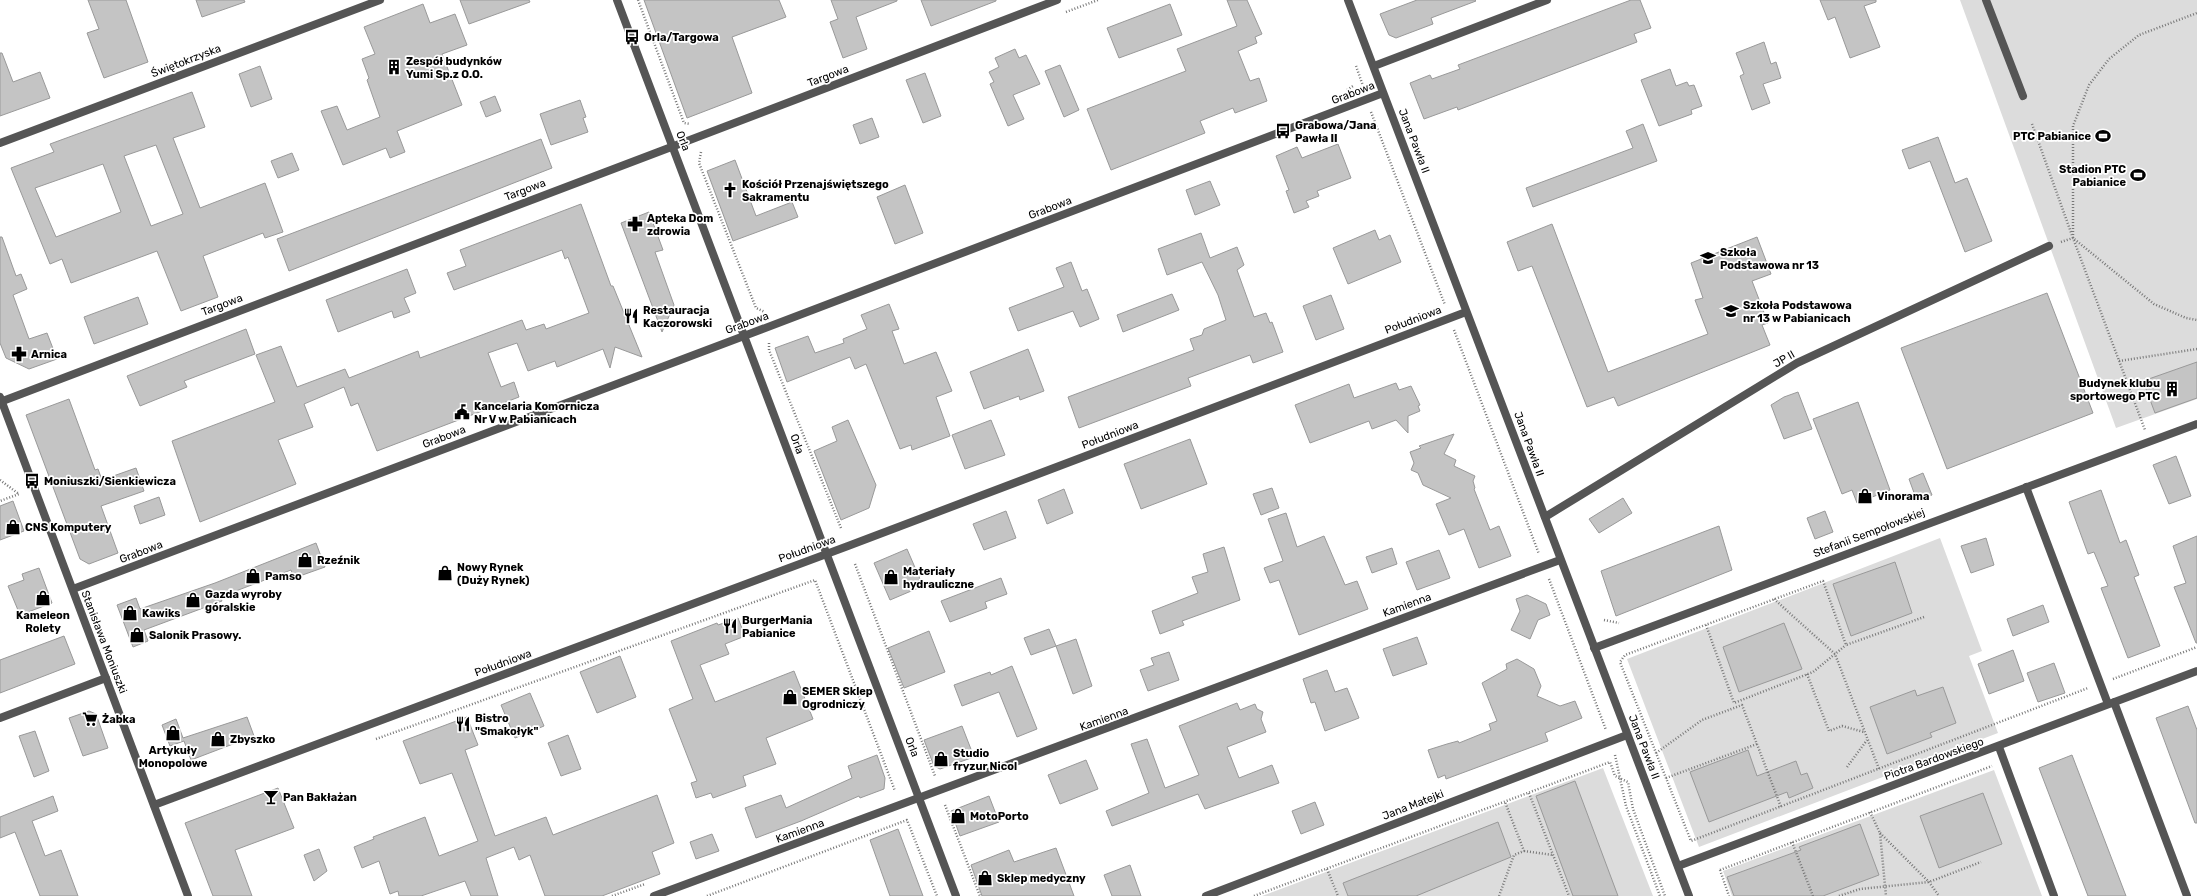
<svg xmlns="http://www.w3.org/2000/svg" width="2197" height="896" font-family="Rubik,sans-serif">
  <rect width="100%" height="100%" fill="#fff"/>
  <path fill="#dcdcdc" d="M1960,0h237v399l-81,29z
    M1940,538l42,113 -13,5 29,77 -299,114 -72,-188z
    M1603,768l50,128h-391z
    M1994,770l48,126h-310l-9,-25z"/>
  <path fill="#c4c4c4" stroke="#999" fill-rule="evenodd" d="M88,0h38l22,62 -44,16 -17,-45 12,-4z
    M196,0h48l1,2 -43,15z
    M460,0h69l1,2 -61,22z
    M644,0h135l7,17 -54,20 20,56 -65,25z
    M831,0h66v1l-41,16 11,32 -24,9 -13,-36 8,-3z
    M921,0h75v1l-65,25z
    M1227,0h20l15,34 -7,3 2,6 -19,8 12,30 9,-3 8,23 -32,12 -2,-5 -33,13 5,12 -94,37 -24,-61 99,-38 -9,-22 60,-23z
    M1417,0h58l1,1 -45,17 2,6 -37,14 -7,-3 -9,-21z
    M1631,0h9l11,28 -17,6 3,8 -179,68 -1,-3 -33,12 -14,-36 20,-8 2,4 28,-10 -2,-4z
    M1820,0h56v2l-12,4 16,41 -30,11 -15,-41 -7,3z
    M423,4l7,19 25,-9 12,31 -25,9 20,51 -65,26 8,21 -15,6 -4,-10 -43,17 -22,-54 16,-5 10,24 33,-13 -13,-37 2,-2 -7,-19 13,-5 -11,-27z
    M1170,4l12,31 -63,23 -12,-30z
    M1764,42l7,22 5,-2 5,16 -18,6 7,19 -18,7 -12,-34 4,-2 -8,-21z
    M1015,49l4,9 7,-3 14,29 -27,11 11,24 -16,7 -18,-42 4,-2 -5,-10 10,-5 -4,-9z
    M0,53h2l11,29 27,-10 10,26 -50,18z
    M1060,65l19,45 -15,7 -19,-46z
    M260,66l12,33 -21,8 -12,-33z
    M1670,69l6,17 11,-4 2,4 5,-1 8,21 -11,4 1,4 -33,12 -18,-46z
    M925,73l16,43 -18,7 -17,-43z
    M192,92l13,35 -32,11 27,70 65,-25 18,49 -18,6 -2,-5 -60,23 15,41 -37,14 -24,-60 -86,32 -9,-24 -12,5 -39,-96 43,-16 -4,-8zM156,145l27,69 -32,12 -27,-70zM103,164l18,48 -65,25 -21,-49z
    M495,96l6,15 -15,6 -6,-15z
    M580,100l6,17 -3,1 5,14 -37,13 -11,-31z
    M872,118l7,19 -19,7 -7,-19z
    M1643,124l14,37 -124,46 -7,-19 107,-40 -7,-17z
    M1938,137l17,46 12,-5 25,63 -27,11 -35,-91 -21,8 -7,-19z
    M541,139l11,29 -263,103 -12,-32z
    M1338,144l13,34 -34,13 2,5 -13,5 3,6 -15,6 -8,-22 3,-1 -13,-34 21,-9 5,11z
    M292,153l7,17 -21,8 -7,-17z
    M735,160l21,56 36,-14 6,15 -65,24 -26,-70z
    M1210,181l10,24 -25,10 -9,-25z
    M905,185l18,48 -28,11 -18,-47z
    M581,204l30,82h2l29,71 -27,-10 -5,21 -7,-19 -46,18 -2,-6 -27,10 -11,-28 -29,10 13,34 13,-5 5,15 -142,54 -19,-48 -7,3 -7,-19 -40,17 9,23 -35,13 18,44 -96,38 -28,-81 103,-39 -19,-47 25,-9 16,41 48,-18 4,9 69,-27 2,7 102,-38 4,10 18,-6 2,5 43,-16 -21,-56 -3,2 -3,-9 -108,40 -7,-17 19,-7 -6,-16z
    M649,212l14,38 -8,2 19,53 -12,27 -41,-109z
    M1552,224l56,148 100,-38 -13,-34 8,-2 -12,-35 66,-26 14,37 -19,7 16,42 -6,2 8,20 -152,61 -4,-9 -27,10 -55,-141 -14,5 -11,-29z
    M1375,230l4,10 11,-5 11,27 -53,22 -15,-36z
    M1201,233l9,25 27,-11 7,18 -7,5 17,47 12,-4 4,10 2,-1 11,30 -30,11 -3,-8 -62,23 3,8 -112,42 -11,-31 126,-47 -4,-11 12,-4 2,-6 22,-9 -8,-25 -16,-33 -35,13 -9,-26z
    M0,237h2l14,39 5,-2 6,15 -14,6 16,44 18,-6 10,26 -28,10 -23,-11 -6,-15z
    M1071,262l11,29 5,-2 12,30 -19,8 -7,-16 -55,20 -9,-23 55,-21 -8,-19z
    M407,269l9,24 -12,5 6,14 -16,6 -2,-7 -54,21 -12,-32z
    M2047,293l46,120 -146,56 -46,-121z
    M1172,294l7,16 -56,22 -6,-17z
    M1331,295l13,34 -28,11 -13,-34z
    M138,297l10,27 -54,20 -10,-27z
    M889,304l10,25 -7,2 12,33 32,-12 16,39 -16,6 14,39 -38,14 -1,-5 -11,4 -34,-85 -11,5 -5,-12 -63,25 -12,-34 33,-12 7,17 29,-10 -1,-4 24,-10 -6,-14z
    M246,329l9,25 -71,27 3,6 -47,19 -13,-30z
    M1028,349l16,42 -24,9 -1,-4 -35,13 -14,-37z
    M2197,362v36l-42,15 -12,-32z
    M1396,383l3,7 12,-4 9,19 -2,1 2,5 -12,5v17l-12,-13 -24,9 -3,-8 -59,22 -15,-38 54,-21 5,14z
    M1798,392l14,37 -28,10 -13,-34 13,-8z
    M69,399l26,71 3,-1 4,11 34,-12 8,23 -43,15 17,47 -29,11 -9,-5 -54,-144z
    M1858,402l32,88 -33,13 -5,-13 -10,4 -29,-75z
    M848,420l28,65 -7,23 -28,12 -27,-69 23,-10 -5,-14z
    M991,420l14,35 -40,14 -13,-34z
    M1454,434l-10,20 12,6 -2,6 21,10 -2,5 2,7 -1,1 16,41 9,-4 12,30 -32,12 -15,-39 -15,6 -13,-31 15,-6 -28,-13 -5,-12 -7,-3 3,-7 -4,-11 11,-4 -2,-2z
    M1190,439l17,45 -66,25 -17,-45z
    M2176,456l15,40 -22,8 -16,-39z
    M1923,473l9,22 -15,6 -8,-22z
    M1272,488l7,20 -18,7 -8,-21z
    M1064,489l9,24 -26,11 -9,-24z
    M2101,490l19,53 6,-3 13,35 -5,2 26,69 -32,12 -27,-70 7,-2 -14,-34 -6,2 -19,-52z
    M159,497l6,18 -25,9 -6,-18z
    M1623,498l9,15 -33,20 -10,-14z
    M13,501l11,30 -24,9v-34z
    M1006,511l10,27 -32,12 -11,-26z
    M1825,511l8,21 -18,7 -8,-21z
    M1286,513l11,34 27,-11 21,49 12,-4 11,28 -69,26 -20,-55 -9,3 -6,-15 19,-7 -15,-42z
    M1719,526l13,44 -116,46 -15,-45z
    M2197,536v107h-1l-22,-56 12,-4 -13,-37z
    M1986,538l8,27 -23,8 -10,-27z
    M316,543l9,24 -31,11 -3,-8 -71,27 2,4 -78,29 4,11 -15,6 -16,-42 19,-7 4,11 75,-26z
    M1224,547l16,53 -58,21 2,4 -24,9 -8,-23 46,-18 -6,-16 16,-5 -5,-18z
    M1392,548l5,16 -25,9 -6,-16z
    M907,549l16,37 -33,14 -16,-37z
    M1439,550l11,28 -33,12 -11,-28z
    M1895,562l17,51 -61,23 -18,-52z
    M39,568l13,35 -32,12 -12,-29 16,-6 -2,-6z
    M1001,578l6,16 -22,8 2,6 -37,14 -9,-21z
    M1527,595l19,9 4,11 -12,5 -8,19 -19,-9 9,-19 -4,-12z
    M2043,605l6,17 -36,14 -6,-17z
    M738,618l7,18 -20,8 4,10 -29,11 15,37 79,-31 19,48 -47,19 10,26 -33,12 3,10 -33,12 -2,-5 -15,5 -5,-15 6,-2 -28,-72 24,-10 -22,-58 46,-18 1,2z
    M1784,623l18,46 -63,23 -16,-45z
    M1049,629l7,17 -25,9 -7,-17z
    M929,631l16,41 -41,16 -16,-40z
    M64,636l11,28 -75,29v-33z
    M1417,637l10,27 -34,12 -10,-27z
    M1076,639l16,47 -19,8 -17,-48z
    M2013,650l11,31 -35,13 -11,-30z
    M1169,652l10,28 -31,11 -8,-21 14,-5 -3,-7z
    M620,656l16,41 -39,16 -17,-41z
    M1517,659l17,10 7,17 -4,10 23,10 15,-5 7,17 -37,15 3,8 -102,38 -1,-4 -7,3 -10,-28 19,-6 11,-3 1,2 32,-13 -2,-6 8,-3 -15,-38 25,-14 -1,-5z
    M2054,663l11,30 -27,9 -11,-29z
    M1012,666l25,63 -20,8 -18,-45 -37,14 -8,-21 36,-13 1,3z
    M1327,670l8,22 12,-4 12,30 -34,13 -10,-29 -4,1 -8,-24z
    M1943,687l13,36 -26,10 2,4 -45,17 -17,-47 45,-17 2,6z
    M530,693l14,33 -29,12 -14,-33z
    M1237,703l3,7 15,-6 2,5 6,3 -2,7 5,13 -39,15 12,31 33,-13 7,18 -74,26 -7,-15 -86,32 -6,-15 43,-18 -18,-49 16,-5 18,49 34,-13 -20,-49z
    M2188,706l9,24v93h-2l-39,-105z
    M89,711l7,3 12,34 -25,8 -14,-38z
    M247,717l7,19 -63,24 -7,-19 -14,5 -8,-21 14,-6 7,19z
    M467,717l11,28 -13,5 30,86 51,-19 7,18 104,-40 17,48 -22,9 8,22 -58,22h-57l-15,-41 -11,5 -5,-13 -28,11 12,38h-27l-6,-15 -44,15h-22l-1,-5 -8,3 -11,-33 -17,7 -8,-21 20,-8 -1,-2 52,-20 14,39 39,-15 -26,-68 -32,11 -17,-43z
    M962,726l12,31 -34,12 -6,-3 -10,-26z
    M35,731l14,40 -15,6 -15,-41z
    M568,735l13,34 -20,7 -13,-33z
    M1748,750l9,26 39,-15 5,14 6,-2 6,15 -24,10 -2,-6 -78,30 -19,-50z
    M877,755l8,23 -1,11 -24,9 -1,-2 -58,25 -45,17 -11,-30 36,-13 5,13 66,-30 -4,-12z
    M2072,755l54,141h-38l-49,-128z
    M1086,760l12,29 -38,15 -12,-29z
    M1575,781l43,115h-45l-37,-100z
    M278,788l16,40 -59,22 17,46h-39l-28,-73z
    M1983,793l19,51 -63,24 -19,-52z
    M53,796l5,15 -26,10 13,35 16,-6 17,46h-38l-25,-64 -15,6v-21z
    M989,796l10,26 -39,14 -9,-25z
    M1315,802l9,23 -23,9 -9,-23z
    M1498,822l13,35 -95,39h-68l-5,-13z
    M1860,824l19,51 -56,21h-89l-7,-19 74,-27 -2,-3z
    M898,829l25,67h-33l-20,-56z
    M712,834l7,17 -23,8 -6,-17z
    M1056,848l18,48h-92l-11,-31 38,-15 5,12z
    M319,849l8,22 -13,10 -10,-26z
    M1130,865l11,31h-29l-8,-21z"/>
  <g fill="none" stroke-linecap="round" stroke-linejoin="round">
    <path stroke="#777" stroke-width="2.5" stroke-dasharray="1 2" stroke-linecap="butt" d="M638,0l46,123 6,1
      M1066,12l32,-12
      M1356,66l7,20
      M1347,90l6,-4
      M1371,112l74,193
      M2032,124l41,114 81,66 32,14 11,2
      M701,152l-2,11 57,145 9,4
      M2073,238v-112l16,-41 20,-26 30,-24 58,-22
      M2061,242l12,-4 72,192
      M1454,330l85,224
      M769,343v7l72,178
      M2119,361l78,-12
      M0,480l19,14 -19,7
      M855,564l80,212
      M1549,579l57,151
      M1774,599l61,55 11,-9
      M1924,617l-78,28 -23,-64 -198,74 -5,7 71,179 397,-153
      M1604,620l15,3
      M1706,625l28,78 79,-31 22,-18 44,115
      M1807,674l22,57 13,-5 22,6
      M2113,679l84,-32
      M376,739l439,-159 80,211
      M1656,753l46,-33 40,-15 39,102
      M1615,755l11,51 34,90
      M1847,767l20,-27
      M1666,778l91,-34
      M1529,793l40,103
      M945,805l35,91
      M1870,812l10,21 6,63
      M1880,833l49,49 10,14
      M1792,842l21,54
      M1524,851l29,4
      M1327,869l11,27
      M1720,870l272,-104
      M1720,870l9,26
      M612,896l33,-12
      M707,896l200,-76 30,76
      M1254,896l356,-134 5,14 13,6 5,27 32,87
      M1499,896l15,-41 10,-4 -19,-49
      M1839,896l21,-7 69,-7 52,-20"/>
    <path stroke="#555" stroke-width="8" d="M1986,0l37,96"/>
    <path stroke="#555" stroke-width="8" d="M1374,66l173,-66
      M0,143l380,-143
      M0,402l674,-256
      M2026,487l82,217
      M1545,517l252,-154 252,-117
      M73,589l671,-253
      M1594,648l603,-224
      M2114,702l73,194
      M0,718l106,-40
      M1999,747l55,149
      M154,805l694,-259 618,-234
      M1678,866l519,-195
      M654,896l906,-336
      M1206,896l421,-161"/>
    <path stroke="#555" stroke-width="8" d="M617,0l339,896
      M1348,0l341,896
      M674,146l383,-146
      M744,336l639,-243
      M0,397l188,499"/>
  </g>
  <defs>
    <g id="bus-bare" transform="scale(1.2)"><path d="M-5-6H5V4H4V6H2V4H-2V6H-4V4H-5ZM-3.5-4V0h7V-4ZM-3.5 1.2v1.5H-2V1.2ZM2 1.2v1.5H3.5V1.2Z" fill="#000" stroke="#fff" stroke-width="2.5" paint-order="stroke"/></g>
    <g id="building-bare" transform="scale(1.2)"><path d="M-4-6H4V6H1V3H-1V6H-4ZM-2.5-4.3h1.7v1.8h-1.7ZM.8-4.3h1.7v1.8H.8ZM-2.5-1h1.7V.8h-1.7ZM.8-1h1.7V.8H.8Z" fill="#000" stroke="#fff" stroke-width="2.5" paint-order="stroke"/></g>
    <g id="stadium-bare" transform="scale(1.2)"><path d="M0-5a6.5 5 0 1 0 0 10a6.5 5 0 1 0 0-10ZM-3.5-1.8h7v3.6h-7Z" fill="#000" stroke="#fff" stroke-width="2.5" paint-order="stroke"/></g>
    <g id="church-bare" transform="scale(1.2)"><path d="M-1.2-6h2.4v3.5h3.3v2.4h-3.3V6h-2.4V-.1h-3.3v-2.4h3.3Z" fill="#000" stroke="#fff" stroke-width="2.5" paint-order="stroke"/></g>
    <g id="pharmacy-bare" transform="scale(1.2)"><path d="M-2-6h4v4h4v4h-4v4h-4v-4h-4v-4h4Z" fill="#000" stroke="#fff" stroke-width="2.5" paint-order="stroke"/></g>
    <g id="school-bare" transform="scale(1.2)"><path d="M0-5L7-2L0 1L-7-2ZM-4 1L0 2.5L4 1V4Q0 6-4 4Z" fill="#000" stroke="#fff" stroke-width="2.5" paint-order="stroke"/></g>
    <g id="restaurant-bare" transform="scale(1.2)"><path d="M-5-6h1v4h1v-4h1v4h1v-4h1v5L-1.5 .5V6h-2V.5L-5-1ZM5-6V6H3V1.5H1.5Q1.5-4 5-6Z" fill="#000" stroke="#fff" stroke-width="2.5" paint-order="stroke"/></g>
    <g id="civic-bare" transform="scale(1.2)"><path d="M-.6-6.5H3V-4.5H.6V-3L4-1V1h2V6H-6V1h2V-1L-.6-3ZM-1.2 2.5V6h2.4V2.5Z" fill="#000" stroke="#fff" stroke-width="2.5" paint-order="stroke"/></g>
    <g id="shop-bare" transform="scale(1.2)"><path d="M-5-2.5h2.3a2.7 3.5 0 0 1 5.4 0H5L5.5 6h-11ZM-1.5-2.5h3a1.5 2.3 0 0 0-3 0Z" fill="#000" stroke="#fff" stroke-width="2.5" paint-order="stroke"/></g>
    <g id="supermarket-bare" transform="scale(1.2)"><path d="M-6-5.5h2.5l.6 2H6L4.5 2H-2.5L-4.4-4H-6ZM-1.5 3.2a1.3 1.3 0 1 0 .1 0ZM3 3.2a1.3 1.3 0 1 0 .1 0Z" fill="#000" stroke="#fff" stroke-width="2.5" paint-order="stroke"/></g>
    <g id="bar-bare" transform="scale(1.2)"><path d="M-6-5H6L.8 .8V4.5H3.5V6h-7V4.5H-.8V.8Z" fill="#000" stroke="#fff" stroke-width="2.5" paint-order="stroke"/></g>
  </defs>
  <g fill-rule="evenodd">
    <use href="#bus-bare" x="632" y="37"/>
    <use href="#building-bare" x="394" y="67"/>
    <use href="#bus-bare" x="1283" y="131"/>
    <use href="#stadium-bare" x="2103" y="136"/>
    <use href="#stadium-bare" x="2138" y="175"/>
    <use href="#church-bare" x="730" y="190"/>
    <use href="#pharmacy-bare" x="635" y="224"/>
    <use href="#school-bare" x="1708" y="258"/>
    <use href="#school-bare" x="1731" y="311"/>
    <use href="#restaurant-bare" x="631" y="316"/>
    <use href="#pharmacy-bare" x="19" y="354"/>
    <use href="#building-bare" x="2172" y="389"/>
    <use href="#civic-bare" x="462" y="412"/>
    <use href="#bus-bare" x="32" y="481"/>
    <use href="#shop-bare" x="1865" y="496"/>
    <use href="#shop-bare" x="13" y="527"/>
    <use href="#shop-bare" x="305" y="560"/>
    <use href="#shop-bare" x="445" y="573"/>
    <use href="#shop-bare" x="253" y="576"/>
    <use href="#shop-bare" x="891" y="577"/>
    <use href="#shop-bare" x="43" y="598"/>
    <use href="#shop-bare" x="193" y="600"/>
    <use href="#shop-bare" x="130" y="613"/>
    <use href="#restaurant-bare" x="730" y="626"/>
    <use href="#shop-bare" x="137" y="635"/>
    <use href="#shop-bare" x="790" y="697"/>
    <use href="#supermarket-bare" x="90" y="719"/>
    <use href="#restaurant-bare" x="463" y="724"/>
    <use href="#shop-bare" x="173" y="733"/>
    <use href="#shop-bare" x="218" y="739"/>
    <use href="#shop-bare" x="941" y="759"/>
    <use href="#bar-bare" x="271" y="797"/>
    <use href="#shop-bare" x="958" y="816"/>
    <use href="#shop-bare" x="985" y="878"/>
  </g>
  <g text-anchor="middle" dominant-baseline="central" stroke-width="3.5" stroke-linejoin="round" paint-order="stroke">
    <g font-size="11" font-weight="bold" fill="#000" stroke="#fff" text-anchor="start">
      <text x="644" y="37">Orla/Targowa</text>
      <text x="406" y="61">Zespół budynków<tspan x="406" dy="13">Yumi Sp.z O.O.</tspan></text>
      <text x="1295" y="125">Grabowa/Jana<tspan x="1295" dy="13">Pawła II</tspan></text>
      <text x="2091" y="136" text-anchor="end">PTC Pabianice</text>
      <text x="2126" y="169" text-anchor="end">Stadion PTC<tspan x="2126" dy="13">Pabianice</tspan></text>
      <text x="742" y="184">Kościół Przenajświętszego<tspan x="742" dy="13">Sakramentu</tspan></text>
      <text x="647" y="218">Apteka Dom<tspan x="647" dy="13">zdrowia</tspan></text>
      <text x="1720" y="252">Szkoła<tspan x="1720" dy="13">Podstawowa nr 13</tspan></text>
      <text x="1743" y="305">Szkoła Podstawowa<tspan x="1743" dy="13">nr 13 w Pabianicach</tspan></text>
      <text x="643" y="310">Restauracja<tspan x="643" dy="13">Kaczorowski</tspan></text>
      <text x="31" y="354">Arnica</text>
      <text x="2160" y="383" text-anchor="end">Budynek klubu<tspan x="2160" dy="13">sportowego PTC</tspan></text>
      <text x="474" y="406">Kancelaria Komornicza<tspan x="474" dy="13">Nr V w Pabianicach</tspan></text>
      <text x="44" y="481">Moniuszki/Sienkiewicza</text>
      <text x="1877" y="496">Vinorama</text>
      <text x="25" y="527">CNS Komputery</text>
      <text x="317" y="560">Rzeźnik</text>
      <text x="457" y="567">Nowy Rynek<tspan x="457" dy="13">(Duży Rynek)</tspan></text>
      <text x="903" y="571">Materiały<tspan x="903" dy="13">hydrauliczne</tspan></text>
      <text x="265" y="576">Pamso</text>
      <text x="205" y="594">Gazda wyroby<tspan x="205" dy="13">góralskie</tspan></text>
      <text x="142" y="613">Kawiks</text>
      <text x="43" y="615" text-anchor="middle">Kameleon<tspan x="43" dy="13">Rolety</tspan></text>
      <text x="742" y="620">BurgerMania<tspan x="742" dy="13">Pabianice</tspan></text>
      <text x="149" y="635">Salonik Prasowy.</text>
      <text x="802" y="691">SEMER Sklep<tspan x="802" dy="13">Ogrodniczy</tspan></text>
      <text x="475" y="718">Bistro<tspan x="475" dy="13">"Smakołyk"</tspan></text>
      <text x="102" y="719">Żabka</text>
      <text x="230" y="739">Zbyszko</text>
      <text x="173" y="750" text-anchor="middle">Artykuły<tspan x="173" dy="13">Monopolowe</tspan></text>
      <text x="953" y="753">Studio<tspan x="953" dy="13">fryzur Nicol</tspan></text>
      <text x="283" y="797">Pan Bakłażan</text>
      <text x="970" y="816">MotoPorto</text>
      <text x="997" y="878">Sklep medyczny</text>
    </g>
    <g font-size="11" fill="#000" stroke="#fff">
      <text transform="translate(186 61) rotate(-21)">Świętokrzyska</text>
      <text transform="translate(828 76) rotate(-21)">Targowa</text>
      <text transform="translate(1353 93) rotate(-21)">Grabowa</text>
      <text transform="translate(683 141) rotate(69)">Orla</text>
      <text transform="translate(1414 141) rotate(69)">Jana Pawła II</text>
      <text transform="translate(525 190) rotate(-21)">Targowa</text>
      <text transform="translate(1050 208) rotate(-21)">Grabowa</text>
      <text transform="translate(222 305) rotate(-21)">Targowa</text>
      <text transform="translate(1413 320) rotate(-21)">Południowa</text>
      <text transform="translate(747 323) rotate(-20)">Grabowa</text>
      <text transform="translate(1784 359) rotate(-30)">JP II</text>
      <text transform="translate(1110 435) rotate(-21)">Południowa</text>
      <text transform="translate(444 437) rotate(-21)">Grabowa</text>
      <text transform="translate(797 444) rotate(70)">Orla</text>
      <text transform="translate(1529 444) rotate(70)">Jana Pawła II</text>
      <text transform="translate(1869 533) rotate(-21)">Stefanii Sempołowskiej</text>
      <text transform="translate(807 549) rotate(-20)">Południowa</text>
      <text transform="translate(141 552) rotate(-21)">Grabowa</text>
      <text transform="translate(1407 605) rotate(-20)">Kamienna</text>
      <text transform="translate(104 642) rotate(69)">Stanisława Moniuszki</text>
      <text transform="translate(503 663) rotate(-20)">Południowa</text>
      <text transform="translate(1104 719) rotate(-20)">Kamienna</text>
      <text transform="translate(912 747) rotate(69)">Orla</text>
      <text transform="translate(1644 747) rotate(69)">Jana Pawła II</text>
      <text transform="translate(1934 759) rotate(-20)">Piotra Bardowskiego</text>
      <text transform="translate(1413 805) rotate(-21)">Jana Matejki</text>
      <text transform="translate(800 831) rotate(-20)">Kamienna</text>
    </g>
  </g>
</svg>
